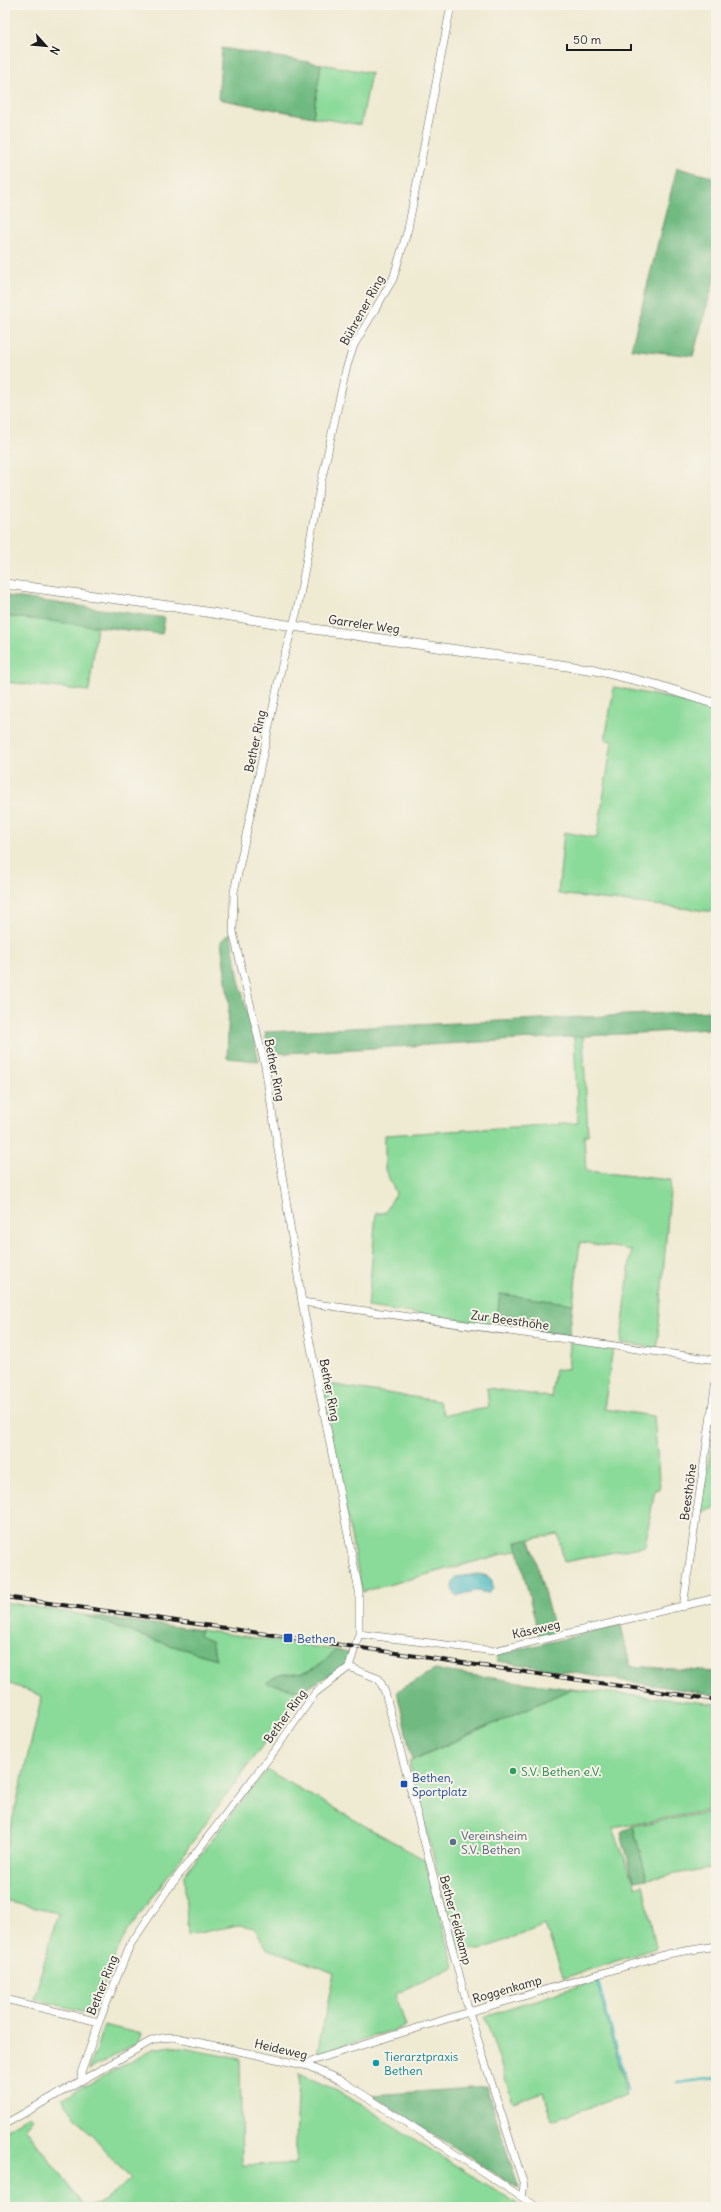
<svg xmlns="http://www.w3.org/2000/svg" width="721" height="2212" font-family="Delius,sans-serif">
  <rect width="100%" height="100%" fill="#f7f3e8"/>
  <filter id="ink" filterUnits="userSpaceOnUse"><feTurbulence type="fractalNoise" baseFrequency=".025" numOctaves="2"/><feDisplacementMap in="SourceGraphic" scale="8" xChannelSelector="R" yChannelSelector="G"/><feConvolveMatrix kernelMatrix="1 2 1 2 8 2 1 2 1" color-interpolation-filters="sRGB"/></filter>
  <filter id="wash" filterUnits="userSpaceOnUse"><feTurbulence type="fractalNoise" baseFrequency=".012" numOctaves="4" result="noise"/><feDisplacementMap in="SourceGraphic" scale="16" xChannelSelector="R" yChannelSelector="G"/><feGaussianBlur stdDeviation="0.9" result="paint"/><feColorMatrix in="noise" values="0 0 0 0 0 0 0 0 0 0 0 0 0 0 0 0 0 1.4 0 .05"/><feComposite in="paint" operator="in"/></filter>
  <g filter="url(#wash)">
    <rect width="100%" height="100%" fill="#efead2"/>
    <path fill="#8ada99" stroke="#537b5a" d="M321,64l50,9 -10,52 -48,-8z
      M5,616l92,10 -8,65 -84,-9z
      M614,687l65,13 37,12v200l-158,-18 6,-62 33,6 15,-97 -7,-1z
      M574,1036h9l5,99h-4l2,36 85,9 -14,168 -36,-5 10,-93 -51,-8 -7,62 -73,-10 -4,31 -128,-18 8,-94h9l11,-20 -11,-23v-35l193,-12z
      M570,1342l43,6 -9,61 50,7 6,74 -5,-1 -10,57 -81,16 -6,-28 -42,8 2,8 -156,42 -41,-209 118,18 5,14 45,-7 -2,-20 64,9 4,-28 13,1z
      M715,1419l1,89 -15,4z
      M5,1602l79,13 66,24 66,20 -17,-23 2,-6 135,20c-8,8 -22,21 -34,23 -19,4 -16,-4 -35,9l35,9 -176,242 -18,39 -14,42 -60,-15 24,-86 -53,-12v-50l37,-155 -37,-14z
      M571,1689l145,15v105l-103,19 23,59 7,-3 13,64 -92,30 -19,-53 -65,25 -16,-1 -6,2 -49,-189z
      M267,1770l158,90 29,107 -59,27 11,32 -89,28 17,-81 -68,-25 -11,-20 -16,-3 -51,10 -4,-60z
      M716,1811v56l-69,12 -14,-53z
      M597,1980l30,115 -75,25 -8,-28 -31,10 -28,-85z
      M104,2025l37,9 -3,8 -49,28z
      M172,2046l68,13 2,106 53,-1 4,-90 38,16 184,117h-516v-77l25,-15 3,4 -8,9 57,76c23,3 32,-11 48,-25l-65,-74 -2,-7 90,-49z"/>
    <path fill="#6fba81" stroke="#466b4e" d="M222,48l99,16 -8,53 -95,-18z
      M677,168l39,10v95l-23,83 -62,-7z
      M7,596l158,22 -3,16 -157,-18v-16z
      M230,932l9,48 20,81 -32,-3 2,-55 -8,-62z
      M712,1011l-2,18 -441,25 -4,-22z
      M500,1294l73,10 -4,32 -73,-11z
      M530,1539l25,94 -16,4 -23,-95z
      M84,1615l117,15 -2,6 12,5 5,18 -66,-20z
      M621,1625l9,41 86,6v23l-219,-34 -1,-6z
      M336,1650l15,2 -6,14 -43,25 -36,-8c19,-14 16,-6 36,-10 12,-2 26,-15 34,-23z
      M435,1670l136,19 -159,71 -15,-69z
      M633,1826l14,53 -13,2 -13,-48z
      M486,2087l33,102 -147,-94z"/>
    <path fill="#49b8bf" stroke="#326a6e" d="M478,1574l10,2 4,4 1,9 -4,4 -14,-2 -19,5c-5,-7 -5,-12 0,-19z"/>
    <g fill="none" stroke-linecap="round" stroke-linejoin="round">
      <path stroke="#49b8bf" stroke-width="2.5" d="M598,1982l30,107
        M677,2083l39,-5"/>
    </g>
  </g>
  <g filter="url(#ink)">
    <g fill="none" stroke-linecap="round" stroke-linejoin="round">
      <g stroke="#66645c" stroke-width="8">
        <path id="minor" d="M302,1302l414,58
          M683,1607l33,-226
          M359,1634l135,17 222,-53
          M349,1667l30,12 6,13 84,320 55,173 -2,12
          M5,1999l94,23
          M308,2066l3,-5 158,-49 198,-58 49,-8
          M82,2080l-1,-7 18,-51 31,-77 38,-56 110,-143 37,-53 34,-26 10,-33v-43l-57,-289 -37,-236 -32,-134 1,-40 49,-232 14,-49 21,-114 28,-128 8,-24 39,-66 15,-50 43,-224
          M5,2124l146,-83 10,-3 13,-1 134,29 34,15 195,126"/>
      </g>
      <g stroke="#66645c" stroke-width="10">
        <path id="tertiary" d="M5,584l164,22 124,20 302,44 61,15 60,19"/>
      </g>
      <use href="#minor" stroke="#fff" stroke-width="7"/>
      <use href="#tertiary" stroke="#fff" stroke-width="9"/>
      <g stroke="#1c1c1c" stroke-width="4">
        <path id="rail" d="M5,1597c237,32 474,69 711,103"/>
      </g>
      <use href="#rail" stroke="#f7f3e8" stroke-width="2.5" stroke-dasharray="8" stroke-linecap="butt"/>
    </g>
  </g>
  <g fill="#1a4fb4" stroke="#f7f3e8" stroke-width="1.5">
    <rect x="283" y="1633" width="10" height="10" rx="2"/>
    <rect x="400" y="1780" width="8" height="8" rx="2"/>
  </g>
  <circle fill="#2e9e5b" stroke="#f7f3e8" stroke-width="1.5" cx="513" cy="1771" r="4"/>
  <circle fill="#5c6f8a" stroke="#f7f3e8" stroke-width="1.5" cx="453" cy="1842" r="4"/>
  <circle fill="#0f9aa8" stroke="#f7f3e8" stroke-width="1.5" cx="376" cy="2063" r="4"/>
  <g text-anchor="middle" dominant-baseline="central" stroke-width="4" stroke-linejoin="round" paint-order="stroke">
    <g font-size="12" fill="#1c1c1c" stroke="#f7f3e8">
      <text transform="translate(362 310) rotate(-61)">Bührener Ring</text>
      <text transform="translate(364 624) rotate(8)">Garreler Weg</text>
      <text transform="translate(255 741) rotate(-78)">Bether Ring</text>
      <text transform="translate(275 1070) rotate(79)">Bether Ring</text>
      <text transform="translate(510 1320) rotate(8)">Zur Beesthöhe</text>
      <text transform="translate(330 1390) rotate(79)">Bether Ring</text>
      <text transform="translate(688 1492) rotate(-82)">Beesthöhe</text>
      <text transform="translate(536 1629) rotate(-13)">Käseweg</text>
      <text transform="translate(285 1716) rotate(-54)">Bether Ring</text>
      <text transform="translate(456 1920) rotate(75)">Bether Feldkamp</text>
      <text transform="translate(102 1985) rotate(-68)">Bether Ring</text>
      <text transform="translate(507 1989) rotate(-16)">Roggenkamp</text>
      <text transform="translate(281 2049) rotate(13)">Heideweg</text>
    </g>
    <g font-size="12" fill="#164399" stroke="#f7f3e8" text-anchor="start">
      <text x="297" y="1638">Bethen</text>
      <text x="412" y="1777">Bethen,<tspan x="412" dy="14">Sportplatz</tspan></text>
    </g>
    <g font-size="12" fill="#27864d" stroke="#f7f3e8" text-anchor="start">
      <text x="521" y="1771">S.V. Bethen e.V.</text>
    </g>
    <g font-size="12" fill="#4e5e75" stroke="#f7f3e8" text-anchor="start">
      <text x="461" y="1835">Vereinsheim<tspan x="461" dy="14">S.V. Bethen</tspan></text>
    </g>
    <g font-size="12" fill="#0d838f" stroke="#f7f3e8" text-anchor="start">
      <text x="384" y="2056">Tierarztpraxis<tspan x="384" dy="14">Bethen</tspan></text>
    </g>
  </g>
  <rect width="721" height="2212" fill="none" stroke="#f7f3e8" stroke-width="20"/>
  <g transform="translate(46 46) rotate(117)" stroke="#f7f3e8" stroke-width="3" paint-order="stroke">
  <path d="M0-3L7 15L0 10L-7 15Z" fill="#1c1c1c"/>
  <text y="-6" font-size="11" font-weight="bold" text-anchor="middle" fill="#1c1c1c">N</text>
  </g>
  <path d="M567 44v6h64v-6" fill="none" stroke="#1c1c1c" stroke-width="2"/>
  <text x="573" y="44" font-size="12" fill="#1c1c1c" stroke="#f7f3e8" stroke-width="3" paint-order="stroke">50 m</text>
</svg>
